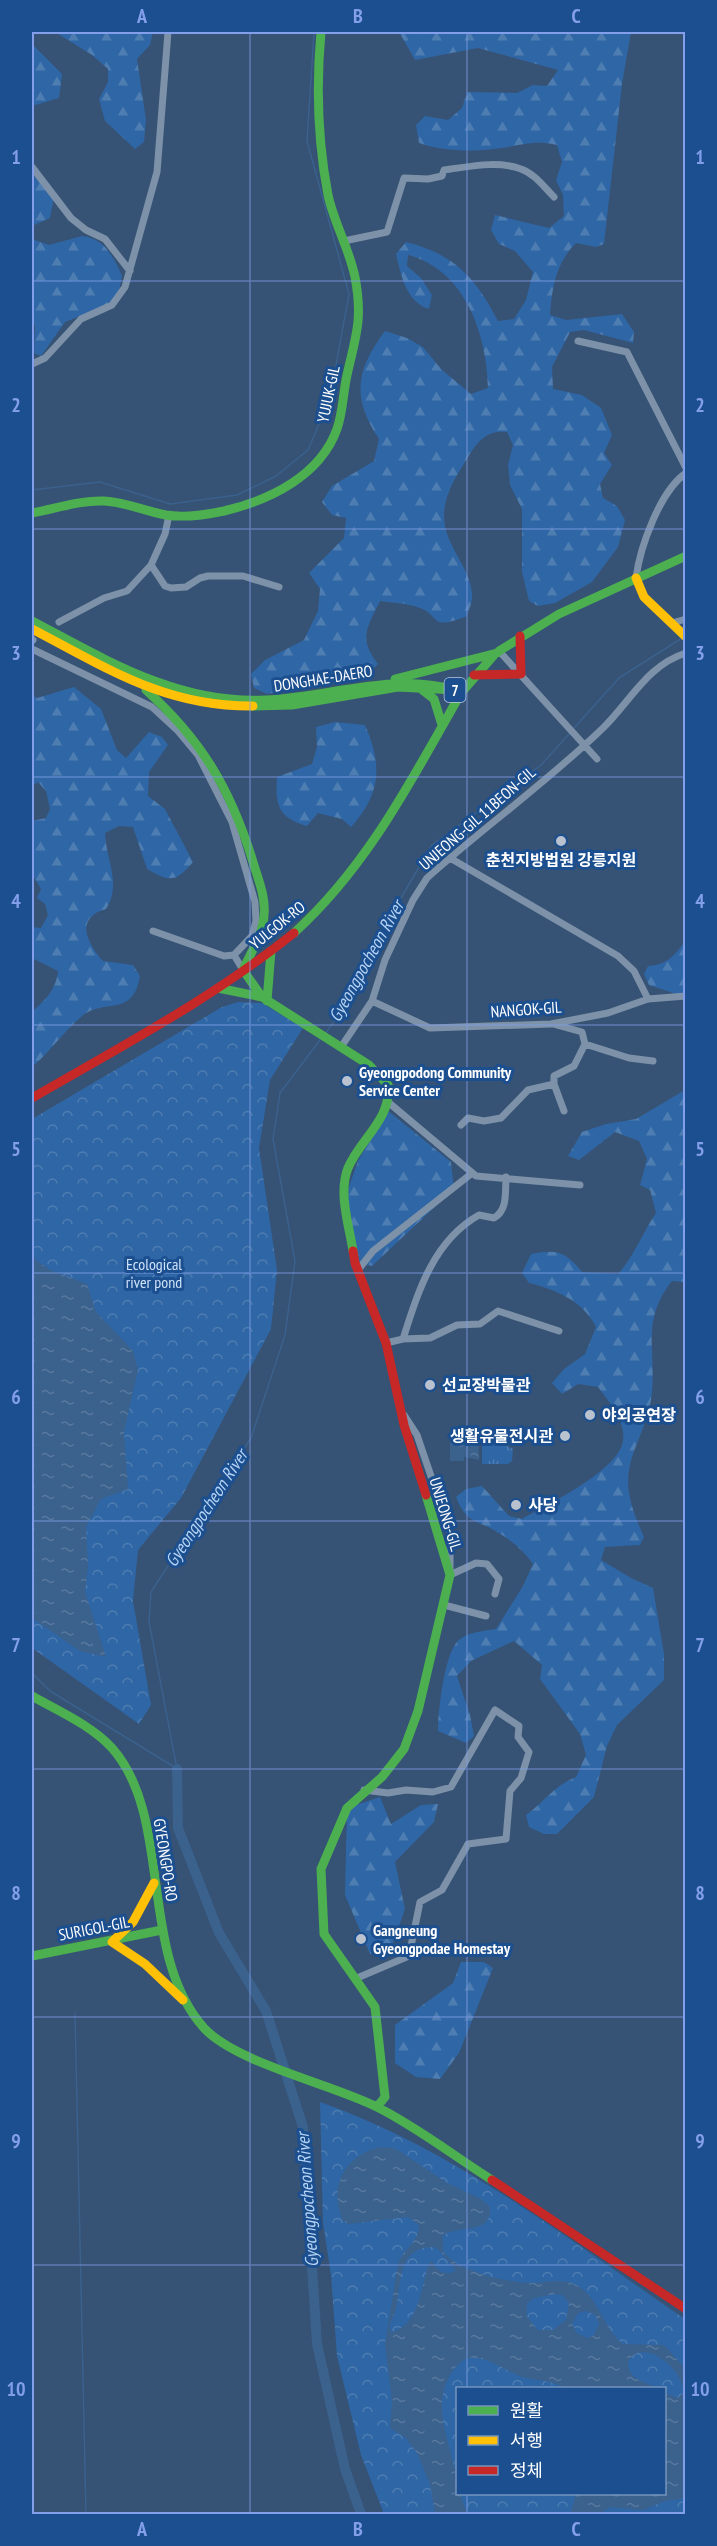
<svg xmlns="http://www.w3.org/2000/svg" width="717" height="2546" font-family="'PT Sans Narrow','Noto Sans KR',sans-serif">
  <defs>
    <pattern id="grass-tufts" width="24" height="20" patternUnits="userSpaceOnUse" patternTransform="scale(1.5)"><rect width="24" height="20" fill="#2f66a5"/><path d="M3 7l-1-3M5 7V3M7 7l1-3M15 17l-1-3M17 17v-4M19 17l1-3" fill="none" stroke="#4e7db2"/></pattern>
    <pattern id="forest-firs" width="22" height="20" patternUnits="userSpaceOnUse" patternTransform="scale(1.5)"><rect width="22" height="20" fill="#2f66a5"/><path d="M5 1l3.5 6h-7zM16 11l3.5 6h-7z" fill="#4e7db2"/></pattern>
    <pattern id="park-crowns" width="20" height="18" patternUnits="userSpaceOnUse" patternTransform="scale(1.5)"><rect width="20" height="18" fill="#2f66a5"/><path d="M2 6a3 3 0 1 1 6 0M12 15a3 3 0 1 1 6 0" fill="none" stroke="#4e7db2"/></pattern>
    <pattern id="water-ripples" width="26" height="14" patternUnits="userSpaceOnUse" patternTransform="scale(1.5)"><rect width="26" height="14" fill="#3b618d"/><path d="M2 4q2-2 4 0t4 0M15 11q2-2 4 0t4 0" fill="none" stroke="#58799e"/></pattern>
  </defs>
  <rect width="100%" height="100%" fill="#365274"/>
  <path fill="url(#grass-tufts)" d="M482,1434l31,15 -1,12 -4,3h-26z"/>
  <path fill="url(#forest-firs)" d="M55,32h98l-3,13 -13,14 9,61 -2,22 -9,7 -30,-28 -6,-22 9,-17v-13l-16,-14z
    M399,32h232l-9,52 -18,160 -8,3 -20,-4c-20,20 -24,44 -26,72l16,5 56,-6 12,18 -1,11 -49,-13 -14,2 -18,35 1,22 29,6 19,13 11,27 -8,18 8,12 -12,19 3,14 14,8 8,14 -7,27 -26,35 -37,21 -17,3 -9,-5 -7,-29v-63l-12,-24 -2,-20 5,-20 -6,-13c-20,-2 -29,9 -39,25 -11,18 -24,37 -24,59 0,29 26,50 28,78 1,7 -3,15 -5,22 -40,16 -24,-1 -50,-9 -11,-4 -25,-4 -37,-6 -13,27 -22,37 -2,63l-11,10 -100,20 -13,-6 -3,-14 14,-14 39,-20 14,-29 2,-22 -11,-16 35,-35 2,-20 -14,-3 -10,-13 10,-16 42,-25 5,-22c-28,-42 -23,-69 6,-108l22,7 16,9 18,22 30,25 17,-6c-1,-54 -23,-118 -80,-133l-1,11 14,12 11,17 -3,14c-23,-7 -28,-34 -33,-55l10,-12c48,12 70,36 92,79l16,-2 12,-19 7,-28 -18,-21 -16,-7 -8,-14 4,-15 54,13 15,-12 -1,-21 -7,-15 6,-18 -5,-17c-26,-6 -38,2 -64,4 -24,3 -51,2 -74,-6l-3,-18 9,-9 23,4 14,-12 5,-16 50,1 16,-8 14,1 11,-16 -80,-22 -63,12z
    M32,44l30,30 -3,24 -27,8z
    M32,174l22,23 -4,21 -18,8z
    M82,236c22,2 32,21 40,40l-3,15 -10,14 -44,17 -24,34 -7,-3 1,-27 -3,-3v-84l17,6z
    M74,687l27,22 16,41 9,8 23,-26 13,5 6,8 -19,27 -1,24 17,13 28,53c-18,21 -23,20 -46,7l-14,-42 -14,-1 -14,7c1,27 17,51 1,76 -32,9 -19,34 -3,52l30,4 7,11c-7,43 -37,21 -59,41 -18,15 -31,35 -49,50v-55c13,-12 24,-22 26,-41l-26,-13v-31l9,1 7,-13 -3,-11 -8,-6 4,-9 -9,-15v-53l14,-3 4,-9 -4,-18 -8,-9 -6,4v-91l5,3z
    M335,722l30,3c17,39 17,68 -14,102l-9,-8 -24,-6 -11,13c-29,-8 -32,-22 -30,-49l35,-13 5,-17 -1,-20z
    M685,941v56l-36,-12 -5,-11 4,-8c18,-1 27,-10 37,-25z
    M685,1090v192l-13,-1c-33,41 -14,73 -21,119 -3,24 -18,46 -22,70 -4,23 6,47 15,67l-4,8 -35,2 -4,13 30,18 22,10 11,66v26l-47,45 -10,21 -13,51 -37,37h-13l-15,-7 -3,-12c18,-13 29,-30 50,-38l10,-22 -6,-21 -40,-55 2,-14 -28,-24 -43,20 -14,15 13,39 4,21 -8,7 -28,-12c0,-20 6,-72 18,-88 9,-11 27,-12 40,-14l27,-43 10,-22c-9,-13 -22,-24 -36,-32 -22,-14 -29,-6 -41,-35l10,-8 16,-3 27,30 13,3c26,-15 96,-48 101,-78 3,-20 -14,-39 -25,-54l-20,-3 -16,10 -10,-11 12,-14 21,-15 11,-27c-13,-26 -39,-37 -67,-44l-7,-10 9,-19c26,-5 34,-3 51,18l36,2c16,-18 24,-40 38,-61l-6,-23 -10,-5 7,-26 -8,-18 -24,-9 -36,28 -11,-4 14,-24 24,-8 30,-5z
    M387,1110l64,52 3,27 -82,77 -13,-4 -14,-64 13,-37z
    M380,1797l11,27 30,-19 17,-1 -4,18 -39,40 10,47 -13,37 -22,8 -25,-59 2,-87z
    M461,1962h23l9,6 -34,85 -19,26 -24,-2 -21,-14v-38l58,-42z"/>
  <path fill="url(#park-crowns)" fill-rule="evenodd" d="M238,1002l24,1 41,25 -33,52 -11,68 18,122 -6,59 -90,169 -43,52 -5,51 18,104 -12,19 -107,-76v-529l190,-112z
    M320,2102c132,46 251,139 365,217v195h-301l-23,-59 -24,-99 -6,-81 -8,-52zM458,2388h206v106h-206z"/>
  <path fill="url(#water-ripples)" fill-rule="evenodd" d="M32,1257l18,13 37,14 9,28 37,39 5,19 -14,62 4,57 -27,10 -15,28 2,40 -3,25 21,65 -26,-6 -48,-33z
    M450,1432h28l1,28 -15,-3v4h-14z
    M380,2147l13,1 8,4 46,31 34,16 9,8c3,28 -32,18 -47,28v16c12,20 66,32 89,32 14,0 29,-5 42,1 25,11 28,44 49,60l41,1 21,23v130l-20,3 -22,9 -32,-3 -13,7h-28l6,-20h88l1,-101 13,5 5,-5c2,-25 -42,-57 -55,-31 0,18 17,20 30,26h-93c-18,-10 -31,-6 -48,-13 -14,-6 -28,-17 -43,-17 -8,-1 -14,4 -19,10 -31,39 3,85 3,126h2l7,20h-32l-5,-30 -13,-31 -11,-15 -16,-10 2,-26 -7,-58 13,-80c5,-15 21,-22 21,-39l-11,-8 -60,7 -5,-3c-15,-34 1,-65 37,-74zM433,2247l5,2 18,21c-11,8 -19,0 -24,-9l-3,2c-8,22 -9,63 -38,69l-2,-6c2,-6 6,-11 7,-18 6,-26 1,-61 37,-61zM555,2294l7,1 7,8 -3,17 -13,10h-15l-11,-13v-14l7,-5zM586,2311l9,4 4,9 -5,11 -7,3 -10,-5 -5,-9 6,-11z"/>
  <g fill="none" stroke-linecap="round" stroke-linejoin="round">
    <path stroke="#3b618d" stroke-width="1.5" d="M32,490l68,-8 70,22 67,-9 39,-19 32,-26 22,-52 19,-104 -42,-153 7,-109
      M574,728l45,-50 63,-40
      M325,1034l19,-27 30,-63 58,-99 109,-80 28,-31
      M32,1673l18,18 126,77
      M177,1769l-28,-147 2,-30 100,-154 34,-103 10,-74 -22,-122 7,-46 40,-53
      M75,2013l11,501"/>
    <path stroke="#3b618d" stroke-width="10" d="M177,1769l1,59 41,105 47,78 37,116 14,217 28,125 16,45"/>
    <path stroke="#7d92a8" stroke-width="7" d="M32,167l39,51 15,12 19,9 25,32
      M344,241l43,-9 17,-54 24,1 14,-3 2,-6c24,-3 53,-10 77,-1 14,5 23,18 33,28
      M578,341l49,11 59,116
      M32,364l13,-6 36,-39 31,-14 13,-18 32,-115 11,-140
      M151,565l14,21 6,2 15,-1 14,-9 8,-2h35l36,11
      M636,578c4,-31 24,-87 50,-105
      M59,622l45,-24 23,-7 24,-26 14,-31 4,-19
      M672,623l14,-4
      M32,641l1,-1
      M32,649l120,58 26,24 20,24 34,67 23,80 1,19 -4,15 -18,19 9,15
      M499,651l98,108
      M450,858l168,98 16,15 14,28
      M153,931l71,25 10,-1
      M372,1001l58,27 121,-4 57,-11 40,-14 38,-3
      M553,1024l29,8 3,12 44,14 24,3
      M341,1047l31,-46 13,-41 28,-60 14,-22c57,-51 120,-96 175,-149 28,-27 45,-64 84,-76
      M388,1102l88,74 104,9
      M564,1111l-10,-27v-8l20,-10 11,-22
      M461,1125l7,-7 16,3 17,-3 27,-28 26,-6
      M358,1270l15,-19 98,-77
      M403,1339c15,-47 30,-98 76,-124l15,3c14,-8 11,-26 12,-41
      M386,1343l17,-4 27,-1 27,-13 23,-1 18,-13 61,20
      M404,1415l13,20 33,97v43l26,-12 11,1 12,15 -4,15
      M444,1605l42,11
      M357,1978l52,-22 11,-54 22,-12 26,-46 38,-5 4,-48 11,-13 8,-26 -11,-15 1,-11 -24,-16 -44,77 -18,5 -27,-2 -18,3 -24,-3"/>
    <path stroke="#4caf50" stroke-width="9" d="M32,513c23,-4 48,-13 72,-12 21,1 41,10 62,14 19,3 39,0 58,-4 46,-11 96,-35 113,-82 6,-17 6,-36 10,-54 9,-40 16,-56 8,-98 -6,-29 -21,-54 -27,-82 -10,-53 -12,-109 -7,-163
      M32,621c74,39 147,84 234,79 64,-3 125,-28 189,-10l-57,-3 -106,18 -39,1
      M499,651l60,-37 127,-58
      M395,679l102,-26
      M421,689l13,10 8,26
      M146,690c56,50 85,100 107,172 5,17 13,35 11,53 -1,20 -13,37 -21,55
      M455,690l6,3 33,-38
      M294,933c74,-67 118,-154 167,-240
      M243,970l19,27 107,68 19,20c4,34 -28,54 -40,83 -10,25 1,57 5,83
      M218,988l44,9
      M267,1001l4,-50
      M32,1696c26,15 59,29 80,52 62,70 25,205 92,280 32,35 128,56 173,79 40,20 77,49 115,73
      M32,1956l130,-26
      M377,2107l8,-10 -10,-90 -51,-73 -3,-65 26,-61 35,-31 22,-28 14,-38 32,-136 -24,-80"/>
    <path stroke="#ffc107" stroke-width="9" d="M636,578l8,19 42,40
      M32,629c75,39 133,78 221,77
      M154,1883l-21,39 -21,20 33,22 38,36"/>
    <path stroke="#c62828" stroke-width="9" d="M474,675l47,-1 -1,-38
      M32,1098c90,-52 181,-100 262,-165
      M353,1251l2,12 31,80 18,82 22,70
      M492,2180l194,129"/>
  </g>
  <path fill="none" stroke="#839eea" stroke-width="1.5" stroke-opacity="0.55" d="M250,32v2482M467,32v2356M32,281h654M32,529h654M32,777h654M32,1025h654M32,1273h654M32,1521h654M32,1769h654M32,2017h654M32,2265h654M467,2494v20"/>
  <g fill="#b9c2ce" stroke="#1b4f8f" stroke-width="2">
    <circle cx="561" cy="841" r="6"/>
    <circle cx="347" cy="1081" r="6"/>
    <circle cx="430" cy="1385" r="6"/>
    <circle cx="590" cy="1415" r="6"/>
    <circle cx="565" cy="1436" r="6"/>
    <circle cx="516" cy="1505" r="6"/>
    <circle cx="361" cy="1939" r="6"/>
  </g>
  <g text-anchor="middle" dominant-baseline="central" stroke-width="6" stroke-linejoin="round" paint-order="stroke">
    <rect fill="#1b4f8f" stroke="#bbcadd" stroke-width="1.5" x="444.5" y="678" width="21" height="24" rx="4.5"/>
    <g font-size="15" font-weight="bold" fill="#fff">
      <text x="455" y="690">7</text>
    </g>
    <g font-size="16" fill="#fff" stroke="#1b4f8f">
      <text transform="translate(328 394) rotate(-78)">YUJUK-GIL</text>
      <text transform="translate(323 678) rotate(-9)">DONGHAE-DAERO</text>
      <text transform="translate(477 818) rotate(-41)">UNJEONG-GIL 11BEON-GIL</text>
      <text transform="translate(277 925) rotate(-39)">YULGOK-RO</text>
      <text transform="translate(526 1009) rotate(-4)">NANGOK-GIL</text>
      <text transform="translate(446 1514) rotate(73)">UNJEONG-GIL</text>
      <text transform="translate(166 1860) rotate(81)">GYEONGPO-RO</text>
      <text transform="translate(94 1928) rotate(-11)">SURIGOL-GIL</text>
    </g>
    <g font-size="16" font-weight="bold" fill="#fff" stroke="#1b4f8f" text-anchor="start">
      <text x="561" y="860" text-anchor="middle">춘천지방법원 강릉지원</text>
      <text x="359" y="1072">Gyeongpodong Community<tspan x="359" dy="18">Service Center</tspan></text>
      <text x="442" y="1385">선교장박물관</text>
      <text x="602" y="1415">야외공연장</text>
      <text x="553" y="1436" text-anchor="end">생활유물전시관</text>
      <text x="528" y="1505">사당</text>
      <text x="373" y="1930">Gangneung<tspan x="373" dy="18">Gyeongpodae Homestay</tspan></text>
    </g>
    <g font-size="16" fill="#cfe3fa" stroke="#1b4f8f">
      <text x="154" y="1264">Ecological<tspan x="154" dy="18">river pond</tspan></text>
    </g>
    <g font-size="18" font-style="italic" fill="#b5d3f5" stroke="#1b4f8f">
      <text transform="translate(366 961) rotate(-61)">Gyeongpocheon River</text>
      <text transform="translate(206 1508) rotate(-57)">Gyeongpocheon River</text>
      <text transform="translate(307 2200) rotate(-94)">Gyeongpocheon River</text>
    </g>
  </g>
  <rect width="717" height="2546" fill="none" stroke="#1b4f8f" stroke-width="66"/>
  <rect x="456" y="2387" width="210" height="108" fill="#1b4f8f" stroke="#7695bc" stroke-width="1.5"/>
  <rect x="468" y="2406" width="30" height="9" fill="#4caf50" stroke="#7695bc" stroke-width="1.5"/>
  <text x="510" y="2417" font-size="18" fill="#ffffff">원활</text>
  <rect x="468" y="2436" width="30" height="9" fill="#ffc107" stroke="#7695bc" stroke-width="1.5"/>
  <text x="510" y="2447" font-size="18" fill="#ffffff">서행</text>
  <rect x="468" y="2466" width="30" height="9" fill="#c62828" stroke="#7695bc" stroke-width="1.5"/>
  <text x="510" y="2477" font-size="18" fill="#ffffff">정체</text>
  <rect x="33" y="33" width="651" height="2480" fill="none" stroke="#839eea" stroke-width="2"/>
  <g font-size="20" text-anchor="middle" font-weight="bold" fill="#839eea">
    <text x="142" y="23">A</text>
    <text x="358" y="23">B</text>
    <text x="576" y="23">C</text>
    <text x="16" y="164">1</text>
    <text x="700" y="164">1</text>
    <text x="16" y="412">2</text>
    <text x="700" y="412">2</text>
    <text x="16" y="660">3</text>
    <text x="700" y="660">3</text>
    <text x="16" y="908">4</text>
    <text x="700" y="908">4</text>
    <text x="16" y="1156">5</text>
    <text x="700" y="1156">5</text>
    <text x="16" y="1404">6</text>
    <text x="700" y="1404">6</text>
    <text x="16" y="1652">7</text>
    <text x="700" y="1652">7</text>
    <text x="16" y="1900">8</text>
    <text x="700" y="1900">8</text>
    <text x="16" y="2148">9</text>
    <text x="700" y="2148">9</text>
    <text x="16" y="2396">10</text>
    <text x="700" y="2396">10</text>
    <text x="142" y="2536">A</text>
    <text x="358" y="2536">B</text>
    <text x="576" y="2536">C</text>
  </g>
</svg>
